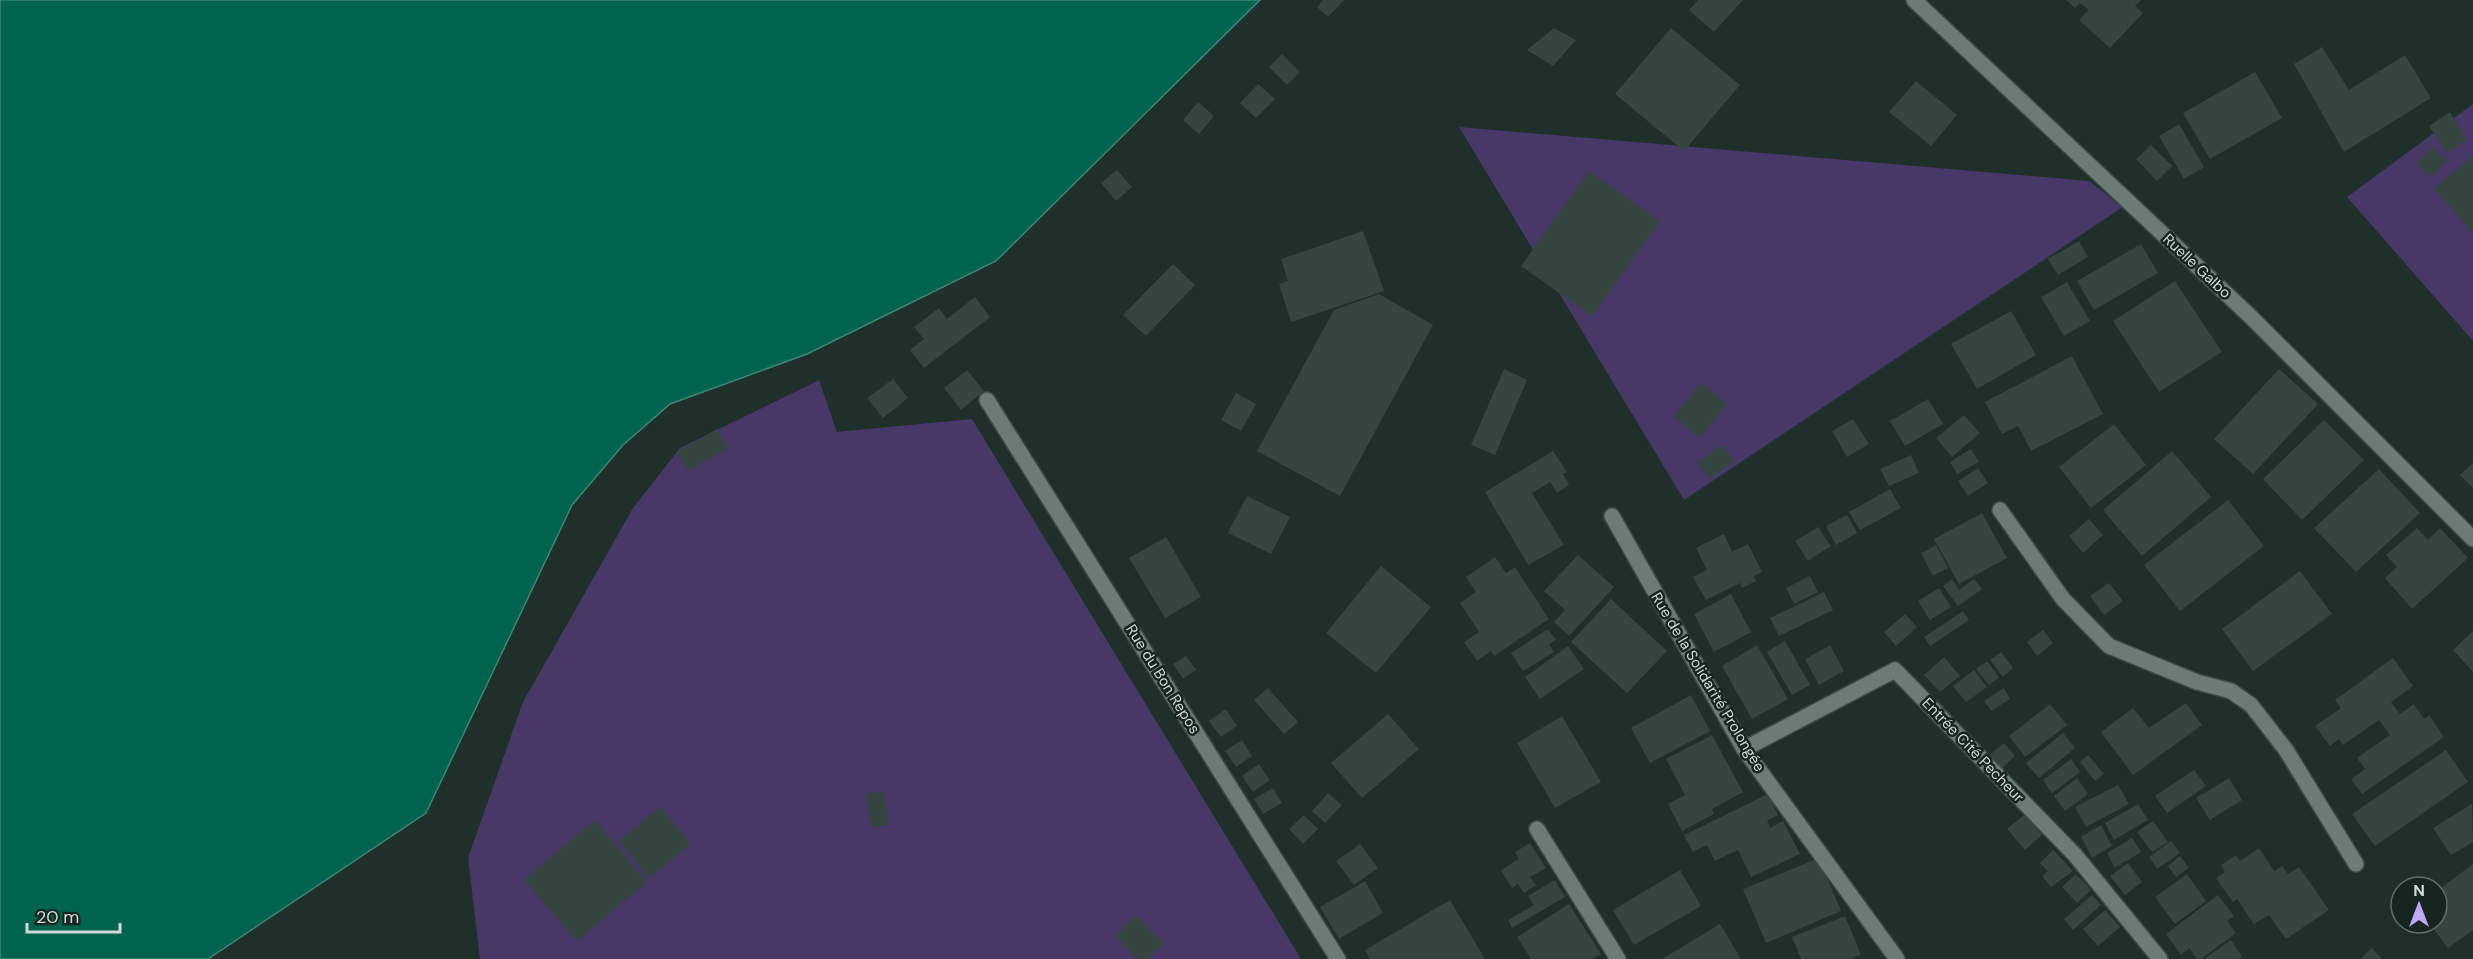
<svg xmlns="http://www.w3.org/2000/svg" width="2473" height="959" font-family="'DM Sans',sans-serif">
  <rect width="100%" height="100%" fill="#1f2f2a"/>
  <path fill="#483867" d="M2473,104v237l-126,-144z
    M1459,127l630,54 34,26 -439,293z
    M819,380l18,52 135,-13 329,540h-821l-12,-101 55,-156 110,-194 47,-60z"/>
  <path fill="#00634e" stroke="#3e8777" stroke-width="1.5" d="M0,0h1260l-264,261 -189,93 -137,50 -47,41 -51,60 -146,308 -218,146h-208z"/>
  <path fill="#354640" d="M1323,0h21l-16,17 -11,-10z
    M1698,0h45l-29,32 -25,-22z
    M2066,0h75l-6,6 8,7 -33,35 -31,-28 10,-10 -9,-7 -5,5z
    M1554,28l22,12 -23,26 -26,-16z
    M1671,28l69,57 -56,66 -69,-57z
    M2322,47l27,43 56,-35 26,43 -87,54 -50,-88z
    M1282,54l18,18 -13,13 -18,-18z
    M2255,72l27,46 -72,41 -27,-46z
    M1916,81l41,34 -26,31 -42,-34z
    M1258,84l17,15 -19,19 -16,-15z
    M1198,102l16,14 -15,18 -16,-14z
    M2450,112l17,28 -20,13 -18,-27z
    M2179,124l25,43 -20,12 -25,-43z
    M2151,145l21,21 -15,15 -21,-22z
    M2433,147l14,14 -17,16 -13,-14z
    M2473,155v78l-39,-44z
    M1117,170l15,17 -16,14 -15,-18z
    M1589,171l71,50 -68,95 -71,-50z
    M1363,231l21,60 -93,31 -12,-38 9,-3 -7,-22z
    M2079,241l9,16 -30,18 -10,-16z
    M2141,244l17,29 -64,37 -17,-29z
    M1173,264l22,21 -49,51 -23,-21z
    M2175,281l47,71 -63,40 -46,-71z
    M2067,282l23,39 -26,15 -23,-39z
    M1379,294l54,31 -93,171 -83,-45 77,-141z
    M975,297l15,20 -66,51 -14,-18 14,-11 -10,-12 25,-19 8,11z
    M2011,311l25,44 -59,34 -26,-45z
    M2072,356l31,58 -72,37 -13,-25 -16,8 -17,-32z
    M1504,369l23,11 -32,75 -24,-10z
    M2279,369l39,35 -65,70 -39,-35z
    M967,370l17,21 -23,19 -17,-22z
    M893,379l15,19 -25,20 -16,-20z
    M1701,383l26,21 -27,34 -26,-21z
    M1236,393l20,11 -15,27 -20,-11z
    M1928,399l15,25 -38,22 -15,-25z
    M1964,415l16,18 -28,24 -16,-19z
    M1853,419l16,25 -22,13 -15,-26z
    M2324,420l40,40 -62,60 -39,-41z
    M2114,424l32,41 -55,43 -32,-41z
    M717,429l11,19 -40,23 -11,-19z
    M1722,445l12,16 -24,18 -12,-16z
    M1971,449l8,13 -22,12 -7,-12z
    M1553,451l14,21 -4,2 6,11 -12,8 -7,-11 -18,11 32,52 -36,20 -43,-73z
    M2172,451l39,46 -69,59 -39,-46z
    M1911,455l8,18 -30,13 -9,-17z
    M2473,463v25l-13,-13z
    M1978,468l10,15 -20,13 -10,-15z
    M2379,469l41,44 -64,59 -42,-44z
    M1890,489l11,19 -41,22 -11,-18z
    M1247,496l43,21 -19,37 -43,-21z
    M2228,500l36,46 -84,65 -36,-46z
    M1982,513l25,45 -48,26 -25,-45z
    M1847,515l10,18 -21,12 -10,-19z
    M2089,519l14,16 -20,18 -14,-17z
    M1818,527l13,19 -23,15 -13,-20z
    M2417,528l11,12 12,-12 28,30 -56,51 -27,-31 12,-11 -11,-12z
    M1724,534l8,18 16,-8 14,28 -8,4 2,5 -14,7 -2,-5 -34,17 -13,-23 14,-7 -11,-22z
    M1166,537l35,60 -36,21 -36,-60z
    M1936,545l12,23 -15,8 -12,-23z
    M1578,555l36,32 -45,49 -15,-14 11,-12 -21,-19z
    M1495,557l11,16 9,-6 34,52 -55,37 -3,-5 -14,10 -13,-19 15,-10 -19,-29 16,-11 -10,-15z
    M1381,566l50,41 -55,66 -50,-40z
    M2300,571l32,43 -79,57 -31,-42z
    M1810,576l8,16 -24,12 -8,-16z
    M1952,579l7,11 15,-11 8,10 -24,17 -15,-20z
    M2109,583l14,18 -19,14 -14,-19z
    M1939,588l12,19 -21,13 -12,-19z
    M1824,592l9,18 -54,26 -9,-18z
    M1731,594l20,38 -37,20 -20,-38z
    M1611,599l56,52 -40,42 -56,-51z
    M1963,611l6,9 -39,26 -6,-9z
    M1905,614l12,13 -21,19 -12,-14z
    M1548,629l8,11 -7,4 5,8 -31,19 -12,-18z
    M2043,630l10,13 -16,13 -10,-14z
    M2473,631v41l-20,-22z
    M1785,641l25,44 -18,10 -25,-43z
    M1757,645l31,54 -36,20 -30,-53z
    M1830,645l14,26 -25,14 -14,-26z
    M1568,646l16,23 -44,30 -15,-22z
    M2001,652l12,16 -10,9 -13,-17z
    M1186,656l10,14 -13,9 -10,-15z
    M1944,657l16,19 -20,16 -16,-17z
    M2393,658l20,28 -22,16 9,12 14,-10 10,15 5,-4 15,22 -82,57 -11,-15 14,-10 -8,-11 33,-23 -11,-15 -36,25 -4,-6 -9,7 -15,-20 26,-18 -6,-8z
    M1987,661l12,16 -10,8 -13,-16z
    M1974,670l13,17 -21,15 -13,-16z
    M1268,688l30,34 -14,12 -30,-34z
    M2004,688l6,11 -19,12 -7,-10z
    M1691,695l19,36 -60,32 -19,-35z
    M2186,703l16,22 -69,50 -32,-43 32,-24 16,20z
    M2050,704l17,21 -42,32 -16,-21z
    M1226,709l11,17 -16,11 -12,-16z
    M1388,714l31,35 -57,49 -31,-35z
    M1562,716l39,66 -46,26 -38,-65z
    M2063,733l12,15 -36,30 -13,-15z
    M1712,735l31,57 -31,17 2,5 -32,17 -14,-27 17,-9 -19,-36z
    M1242,740l10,16 -16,11 -11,-16z
    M2004,743l11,13 -13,12 -12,-13z
    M2446,750l22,32 -93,64 -23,-32z
    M2088,755l16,19 -9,7 -15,-19z
    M2071,759l9,13 -28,21 -9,-13z
    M1259,764l11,16 -17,12 -11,-16z
    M2194,770l12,16 -39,27 -12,-17z
    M2077,778l11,16 -23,17 -11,-15z
    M2229,778l13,22 -32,20 -14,-22z
    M2118,785l11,19 -43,23 -11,-20z
    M1273,788l9,15 -19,11 -9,-15z
    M883,791l6,34 -17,3 -6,-34z
    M1328,793l14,12 -17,18 -13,-12z
    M1768,794l10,21 -11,6 3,7 13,-7 17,33 -49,23 -13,-27 -23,11 -8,-16 -14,7 -9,-17z
    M2138,804l10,16 -34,20 -9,-17z
    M2472,804l1,38 -22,13 -18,-27z
    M660,807l31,37 -42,34 -30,-37z
    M1304,815l14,14 -15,15 -14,-15z
    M2024,815l18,20 -17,15 -18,-21z
    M595,820l52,62 -70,59 -53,-61z
    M2153,821l15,21 -16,10 -15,-20z
    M2101,825l11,21 -20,12 -11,-21z
    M2132,838l9,14 -26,16 -8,-15z
    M2171,841l9,12 -23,16 -8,-12z
    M1530,843l16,25 -16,9 6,8 -12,8 -6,-9 -6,4 -11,-18 18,-11 -4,-7z
    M1360,844l18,24 -24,17 -18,-24z
    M2259,848l15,23 8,-5 6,8 11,-7 30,43 -43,29 -17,-24 -15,9 -17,-25 -4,3 -17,-24 9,-6 -4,-7 15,-10 4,6z
    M2053,850l20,21 -22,16 -9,-11 6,-5 -8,-8z
    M2180,856l9,12 -13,9 -8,-11z
    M1819,858l22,53 -75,32 -23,-54z
    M2128,863l14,19 -17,13 -15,-19z
    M2473,864v66l-25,18 -19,-25h8v-32z
    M1680,870l21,36 -67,39 -21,-35z
    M2076,874l15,16 -14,13 -15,-16z
    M2187,874l19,27 -31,23 -20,-27z
    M1555,880l10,17 -53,31 -4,-8 26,-15 -6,-9z
    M1365,881l18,32 -44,26 -19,-32z
    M2092,895l9,10 -28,25 -9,-11z
    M2218,895l16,21 -7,5 9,12 -35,26h-4l-8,-11 -8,7 -15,-21z
    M1450,900l35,59h-115l-5,-9z
    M1569,904l32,50 -9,5h-61l-14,-22z
    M2105,910l15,17 -22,19 -15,-17z
    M1136,915l28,28 -16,16h-11l-22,-23z
    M1845,916l16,39 -10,4h-50l-9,-22z
    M1720,924l21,35h-79z
    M2231,940l11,17 -3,2h-35z
    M2372,948l10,11h-22z"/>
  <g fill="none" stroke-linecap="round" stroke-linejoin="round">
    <g stroke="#3c4a45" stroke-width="18">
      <path id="minor" d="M1914,0l337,317 222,222
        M987,400l351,559
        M2000,510l63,89 46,47 88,36 34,9 20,14 35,45 70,114
        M1612,516l132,233 153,210
        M1744,749l151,-79 180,185 85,104
        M1537,829l81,130"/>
    </g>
    <use href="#minor" stroke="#6a7c75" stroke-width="15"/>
  </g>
  <g text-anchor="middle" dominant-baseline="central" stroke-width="5" stroke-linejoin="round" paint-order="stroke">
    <g font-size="15" fill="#d0dad7" stroke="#162520">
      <text transform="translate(2197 266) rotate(43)">Ruelle Galbo</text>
      <text transform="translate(1163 679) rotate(58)">Rue du Bon Repos</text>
      <text transform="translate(1708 682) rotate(59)">Rue de la Solidarité Prolongée</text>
      <text transform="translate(1973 750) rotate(46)">Entrée Cité Pecheur</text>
    </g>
  </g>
  <g transform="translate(2419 905)"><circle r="28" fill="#162520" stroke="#606d69" stroke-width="1.5"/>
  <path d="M0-4.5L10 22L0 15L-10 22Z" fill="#c0a8f4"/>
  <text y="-9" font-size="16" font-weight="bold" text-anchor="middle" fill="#d0dad7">N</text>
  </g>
  <path d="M27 923v9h93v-9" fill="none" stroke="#d0dad7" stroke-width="3"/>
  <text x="36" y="923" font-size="18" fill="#d0dad7" stroke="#162520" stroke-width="4.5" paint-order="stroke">20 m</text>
</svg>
